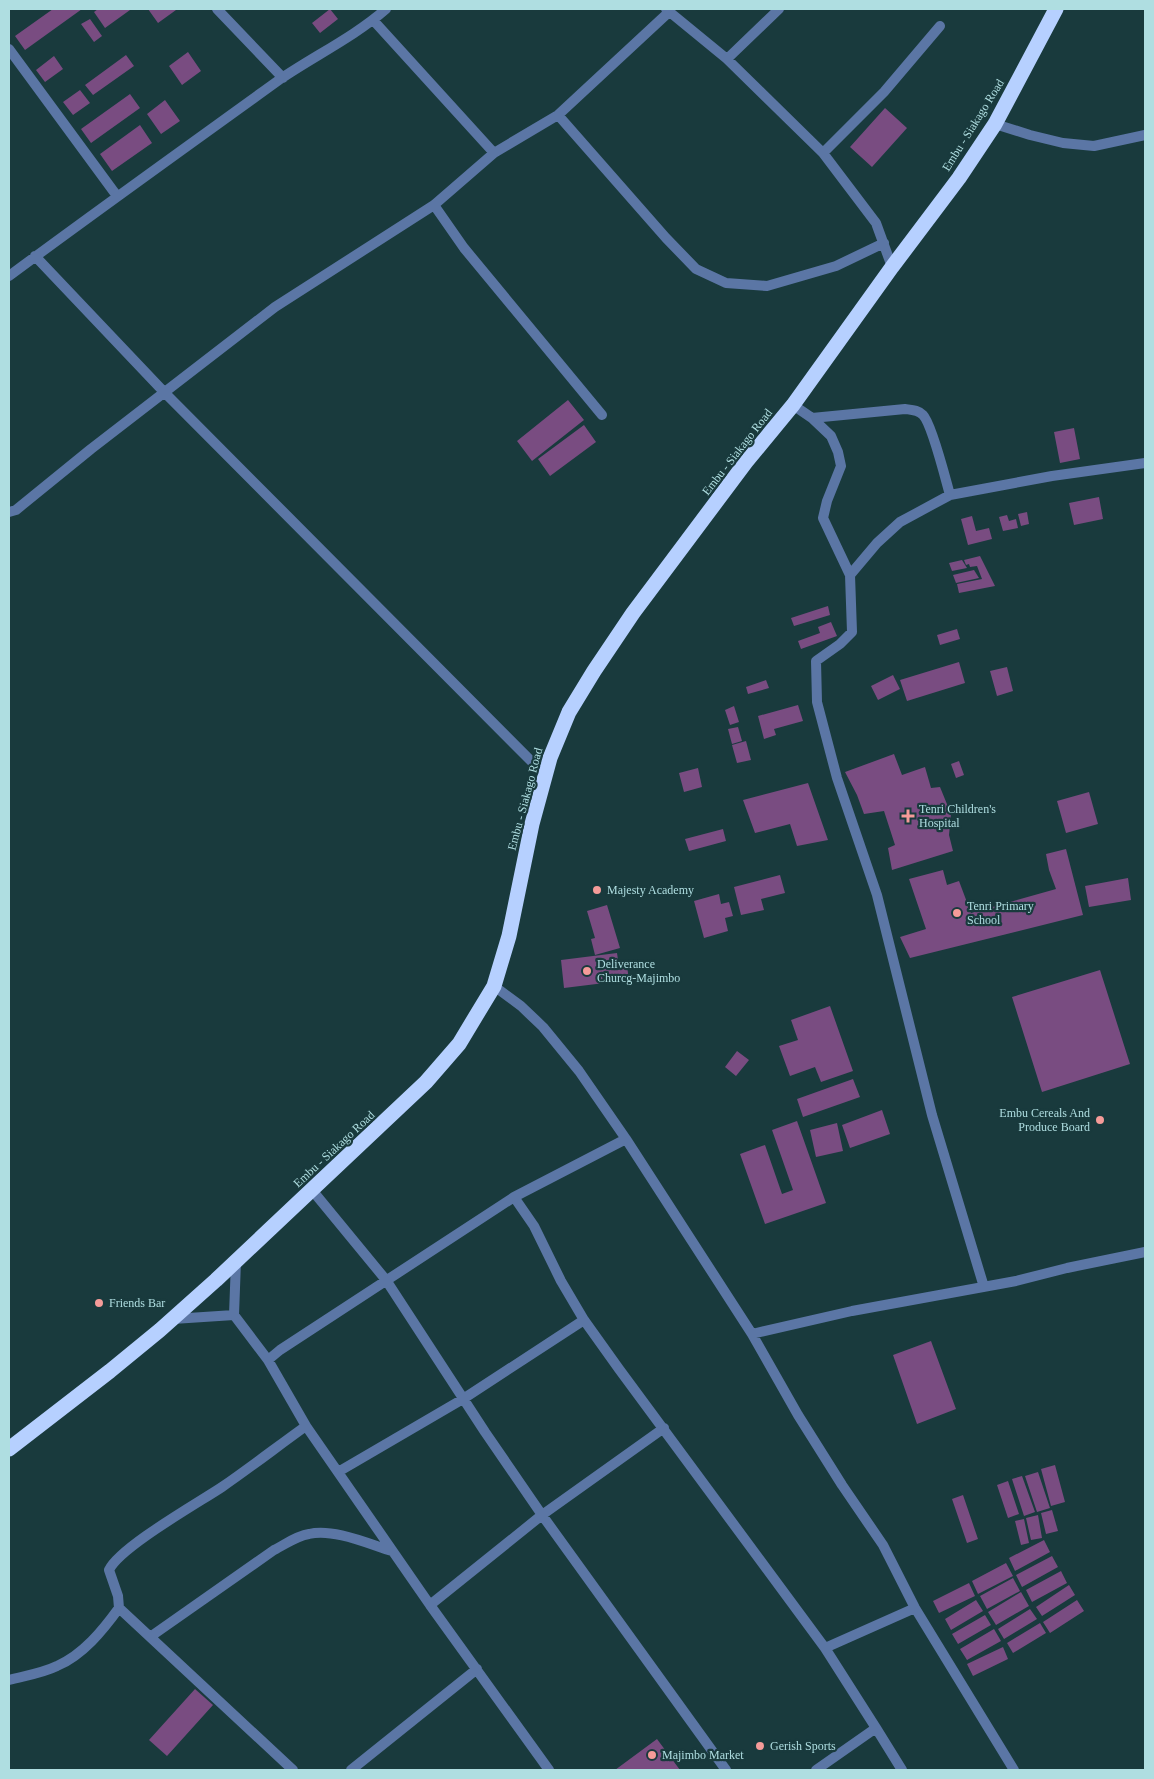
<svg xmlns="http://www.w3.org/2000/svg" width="1154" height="1779" font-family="Georgia,serif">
  <rect width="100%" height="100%" fill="#193a3d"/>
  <path fill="#794c81" d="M53,9h29l-57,41 -10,-14z
    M98,9h31l1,1 -25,18 -11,-16z
    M148,9h27l1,1 -18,13z
    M330,9l8,10 -18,14 -8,-10z
    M90,19l12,17 -8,6 -13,-18z
    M188,52l13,19 -19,14 -13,-19z
    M126,55l8,11 -41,29 -8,-10z
    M54,56l9,13 -18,13 -9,-12z
    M80,90l10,13 -17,12 -10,-13z
    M130,94l10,14 -49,35 -10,-14z
    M165,100l15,21 -19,13 -14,-20z
    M885,108l22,20 -35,39 -22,-20z
    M140,125l12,18 -40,28 -12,-17z
    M568,400l16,20 -52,41 -15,-20z
    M584,425l12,17 -46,34 -12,-17z
    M1074,428l6,31 -20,4 -6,-31z
    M1099,497l4,22 -29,6 -5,-22z
    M1027,512l2,12 -8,2 -3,-12z
    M1007,515l2,6 7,-2 2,9 -15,3 -4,-14z
    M972,516l4,15 13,-3 3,11 -24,6 -7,-26z
    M980,556l15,30 -36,7 -2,-9 25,-5 -5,-13 -7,1 -1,-3 -3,1 -2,-5z
    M962,560l5,8 -15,3 -3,-8z
    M974,570l5,8 -23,5 -3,-8z
    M828,606l2,9 -36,11 -3,-8z
    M831,622l6,14 -36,13 -3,-8 22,-8 -2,-6z
    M957,629l3,10 -20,6 -3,-10z
    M959,662l6,21 -58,18 -7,-21z
    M1007,667l6,24 -16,5 -7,-25z
    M893,675l7,14 -22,11 -7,-14z
    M766,680l3,8 -21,6 -2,-7z
    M798,705l5,16 -29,8 2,6 -12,4 -6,-23z
    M734,706l5,16 -9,3 -5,-15z
    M738,727l4,14 -10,3 -4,-15z
    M746,741l5,19 -14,3 -5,-18z
    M894,754l8,21 23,-8 6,21 9,-1 11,27 -2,21 4,16 -61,19 -4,-22 7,-3 -11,-34 -20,3 -7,-19 -12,-23z
    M959,761l5,14 -8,3 -5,-14z
    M698,768l4,19 -18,5 -5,-19z
    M808,783l20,57 -31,6 -7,-22 -35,9 -12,-33z
    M1089,792l9,32 -32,9 -9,-32z
    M723,829l3,12 -37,10 -4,-12z
    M1066,849l17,66 -173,43 -10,-21 26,-8 -17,-50 34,-9 4,15 12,-4 12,32 85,-24 -7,-19 -3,-16z
    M780,875l5,18 -24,6 3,11 -23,5 -7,-28z
    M1128,878l3,22 -42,7 -4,-21z
    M719,894l2,10 8,-2 4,14 -8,2 3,13 -24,7 -10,-37z
    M607,905l13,43 -25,7 -4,-16 4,-1 -8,-27z
    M617,953l2,14 8,-1 2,14 -65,8 -3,-28z
    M1100,970l30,94 -88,28 -30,-95z
    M830,1006l23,65 -32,11 -6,-15 -25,9 -11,-30 19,-6 -7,-20z
    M737,1051l12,9 -13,16 -11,-9z
    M853,1079l7,18 -57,20 -6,-18z
    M882,1110l8,24 -40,14 -8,-23z
    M797,1121l29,82 -61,21 -25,-70 25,-9 17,49 11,-4 -21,-60z
    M837,1123l6,28 -27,6 -6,-27z
    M931,1341l25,68 -39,15 -24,-69z
    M1055,1465l10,37 -14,4 -10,-37z
    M1038,1472l12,36 -13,4 -12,-36z
    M1022,1476l13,36 -11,4 -12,-37z
    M1008,1481l11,33 -11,4 -11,-33z
    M963,1495l15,44 -11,4 -15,-44z
    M1052,1510l6,21 -12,3 -5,-21z
    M1038,1515l4,23 -11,2 -5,-22z
    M1024,1519l5,24 -8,2 -6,-24z
    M1044,1540l6,12 -35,19 -6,-13z
    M1052,1556l6,11 -36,20 -6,-12z
    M1006,1563l7,13 -35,18 -6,-13z
    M1061,1571l6,12 -35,19 -6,-12z
    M1013,1578l7,13 -33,18 -7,-13z
    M969,1583l6,13 -36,17 -6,-12z
    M1069,1585l6,10 -33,21 -6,-9z
    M1021,1592l8,14 -33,19 -8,-13z
    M976,1600l7,11 -32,19 -6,-11z
    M1077,1600l7,11 -34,22 -7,-11z
    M1030,1609l7,10 -33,20 -6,-10z
    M985,1615l6,10 -33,19 -6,-10z
    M1040,1623l6,10 -33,20 -6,-10z
    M994,1629l7,12 -34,19 -7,-11z
    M1003,1647l5,12 -35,17 -6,-12z
    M195,1689l18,16 -46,51 -18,-16z
    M657,1739l23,31h-65z"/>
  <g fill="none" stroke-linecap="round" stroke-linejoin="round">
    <path stroke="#5b76a5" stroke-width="10" d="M217,9l66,69
      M666,9l61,50 96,94 53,70 16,44
      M373,20l121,133
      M9,49l108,147
      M727,59l52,-50
      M558,115l108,123 30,31 30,14 41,3 69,-20 48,-23
      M995,124l35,11 33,8 31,3 51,-11
      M823,153l61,-61 56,-66
      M434,205l30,43 138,167
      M35,256l130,137 380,382
      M9,276c89,-66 180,-131 270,-196 35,-24 75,-43 107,-71
      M793,405l19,13 19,18 7,16 3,14 -14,35 -4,17 27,57
      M812,418l93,-9c7,1 13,1 18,6 9,9 23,66 27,80
      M9,512l7,-2 75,-61 184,-142 159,-102 60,-52 64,-38 111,-103
      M494,986l27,20 22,21 36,44 47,68 126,195 46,81 44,70 41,60 32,63 99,162
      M312,1190l74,90 99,152 57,83 184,255
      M514,1197l20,29 27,55 23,39 35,49 206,279 51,80 -60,42
      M236,1261l-2,54 34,45
      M984,1287l-52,-172 -55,-220 -40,-117 -20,-76 -1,-41 24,-17 12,-12 -2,-57 27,-32 23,-21 50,-27 102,-19 93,-13
      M173,1319l61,-4
      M752,1334l100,-23 164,-30 51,-13 78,-16
      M306,1426l-38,-66 12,-10 234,-153 112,-58
      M338,1472l125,-73 121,-79
      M430,1605l119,165
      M119,1608l174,162
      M150,1637l124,-87c12,-6 22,-14 35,-16 24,-6 60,10 83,17
      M825,1648l90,-40
      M9,1680c15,-4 34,-7 48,-14 26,-11 46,-36 62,-58l-1,-12 -9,-26c11,-23 89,-67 113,-83 29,-20 56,-41 84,-61l124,179 112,-90 122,-87
      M876,1728l26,42
      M351,1770l126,-101"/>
    <path stroke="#b6d0ff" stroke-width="15" d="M9,1449l101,-78 50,-41 56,-50 210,-198 33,-38 35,-58 15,-50 23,-112 18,-66 19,-46 25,-41 39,-58 113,-151 47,-57 99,-138 67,-89 36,-54 61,-115"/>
  </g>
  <g fill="#f59b99" stroke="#193a3d" stroke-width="2">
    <path d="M905.5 808.5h5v5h5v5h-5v5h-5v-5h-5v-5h5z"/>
    <circle cx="597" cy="890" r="5"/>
    <circle cx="957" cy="913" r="5"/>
    <circle cx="587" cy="971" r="5"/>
    <circle cx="1100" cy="1120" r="5"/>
    <circle cx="99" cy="1303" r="5"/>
    <circle cx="760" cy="1746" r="5"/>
    <circle cx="652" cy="1755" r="5"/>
  </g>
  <g text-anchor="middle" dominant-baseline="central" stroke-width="4.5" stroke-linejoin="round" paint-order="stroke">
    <g font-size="12" fill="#afdee1" stroke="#193a3d">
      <text transform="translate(973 125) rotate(-58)">Embu - Siakago Road</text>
      <text transform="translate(737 452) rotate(-52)">Embu - Siakago Road</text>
      <text transform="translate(525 799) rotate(-75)">Embu - Siakago Road</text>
      <text transform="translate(334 1149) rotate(-43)">Embu - Siakago Road</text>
    </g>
    <g font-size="12" fill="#afdee1" stroke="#193a3d" text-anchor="start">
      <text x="919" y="809">Tenri Children's<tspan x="919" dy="14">Hospital</tspan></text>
      <text x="607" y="890">Majesty Academy</text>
      <text x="967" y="906">Tenri Primary<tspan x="967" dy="14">School</tspan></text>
      <text x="597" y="964">Deliverance<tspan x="597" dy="14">Churcg-Majimbo</tspan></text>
      <text x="1090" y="1113" text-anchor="end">Embu Cereals And<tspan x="1090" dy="14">Produce Board</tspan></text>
      <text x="109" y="1303">Friends Bar</text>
      <text x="770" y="1746">Gerish Sports</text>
      <text x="662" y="1755">Majimbo Market</text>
    </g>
  </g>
  <rect width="1154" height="1779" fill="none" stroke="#afdee1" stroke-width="20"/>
</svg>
